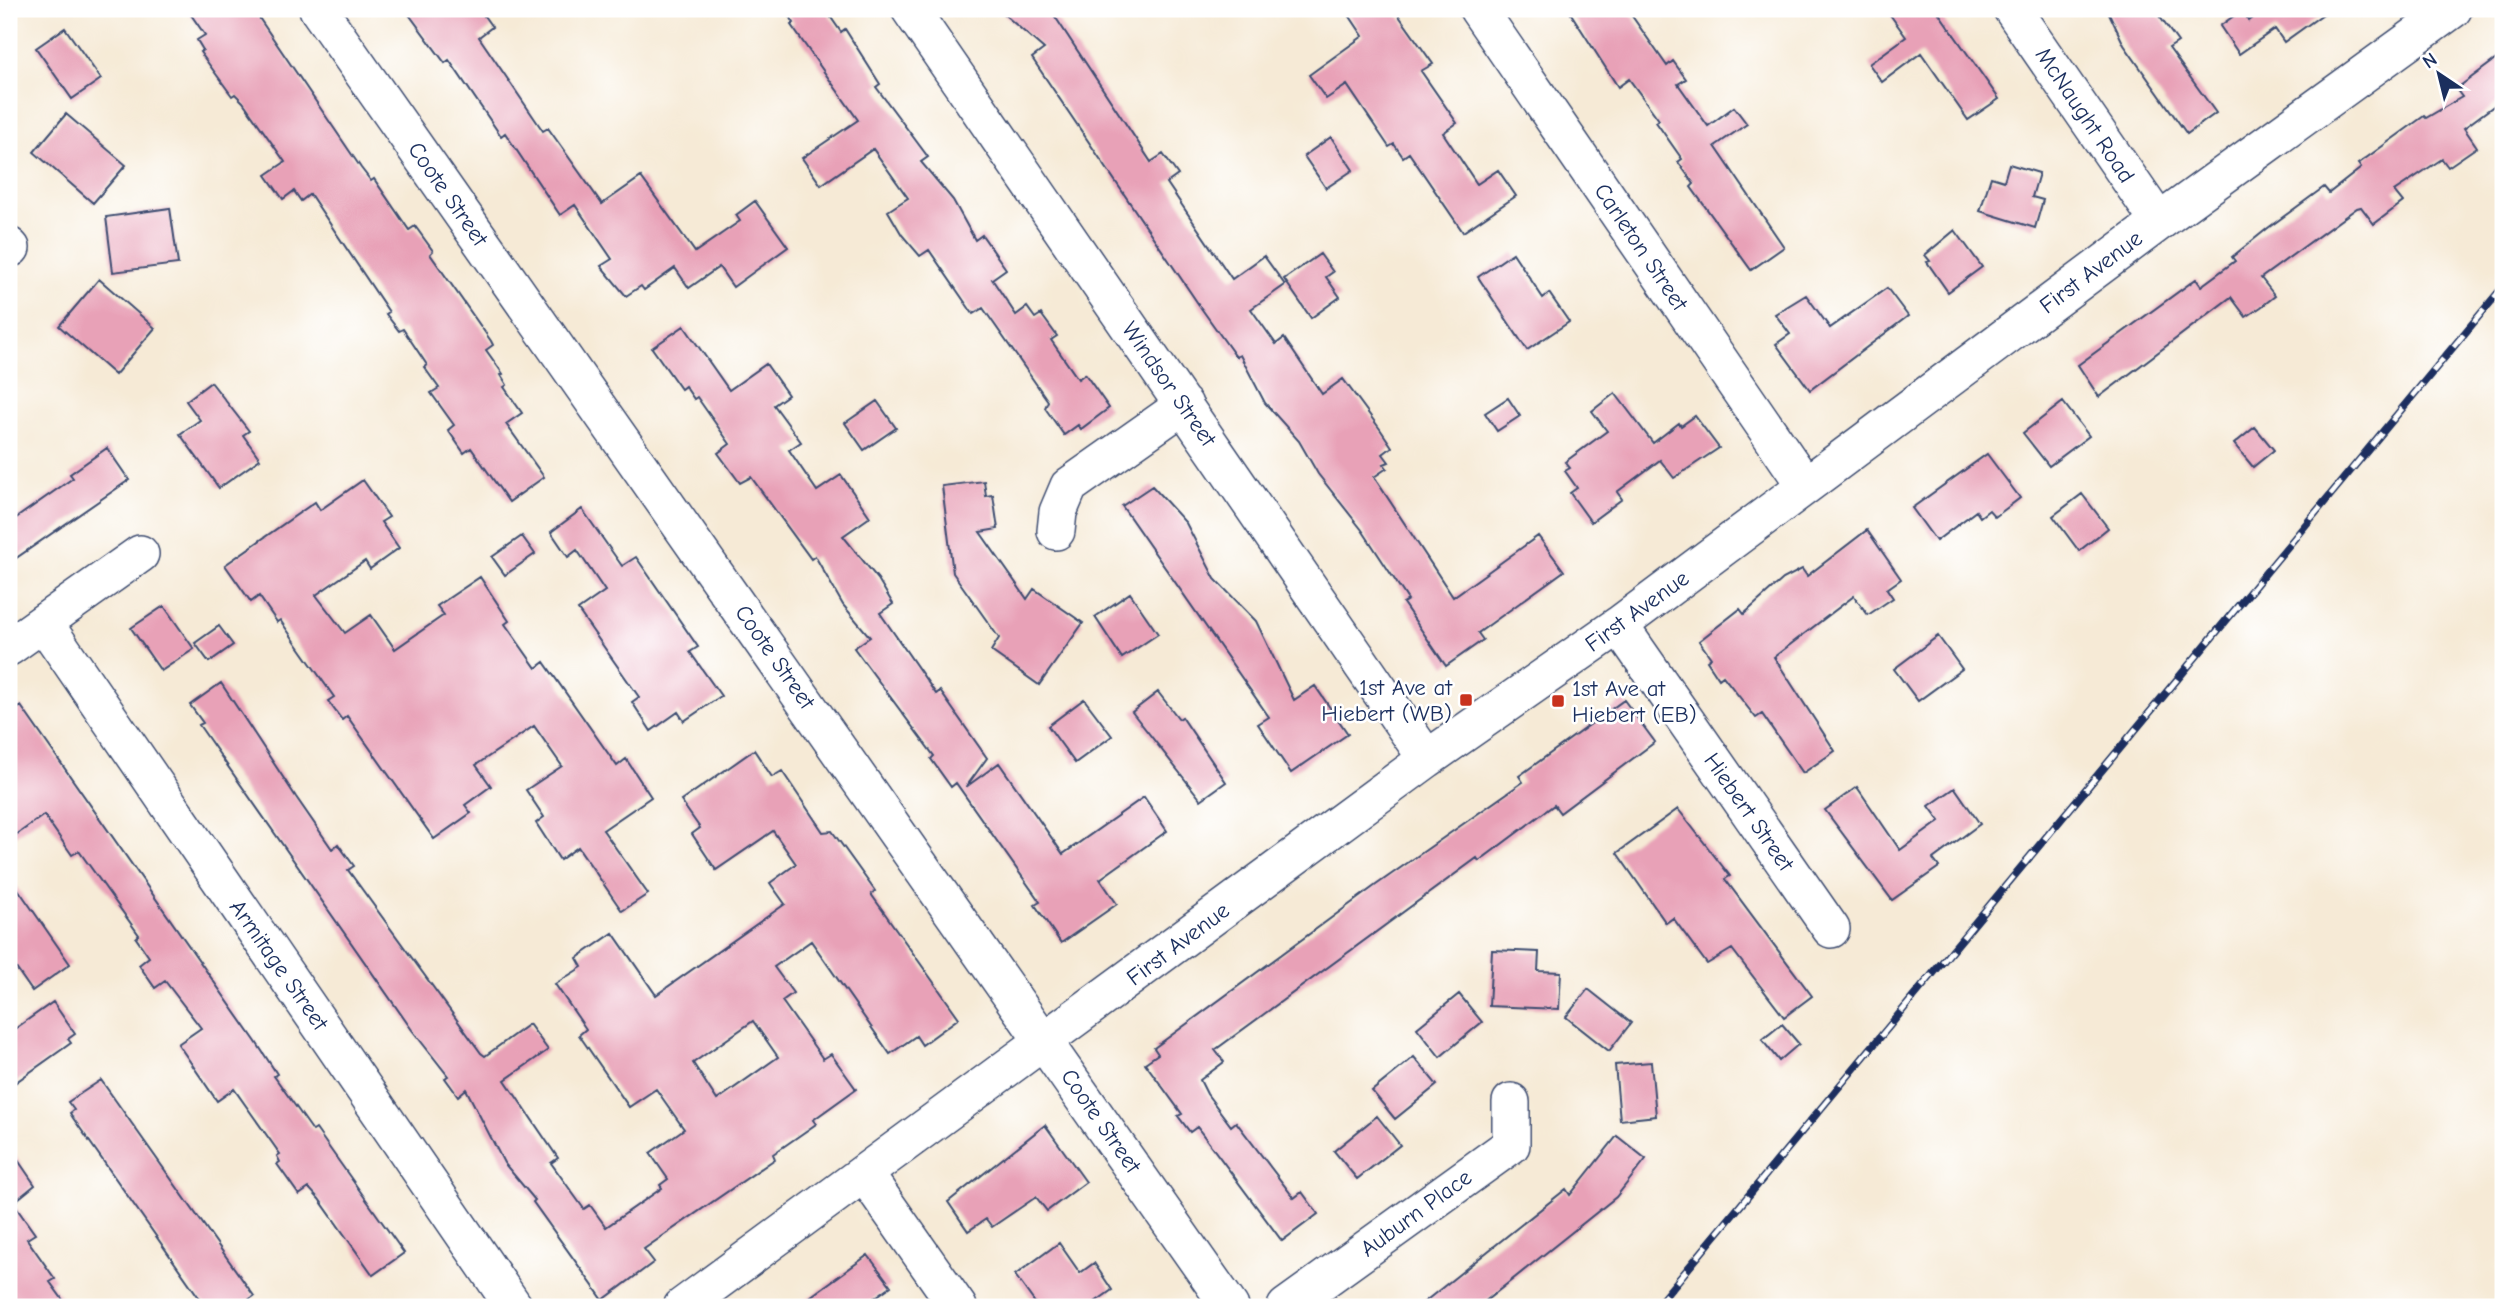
<svg xmlns="http://www.w3.org/2000/svg" width="2512" height="1316" font-family="'Comic Neue',sans-serif">
  <rect width="100%" height="100%" fill="#fff"/>
  <filter id="ink" filterUnits="userSpaceOnUse"><feTurbulence type="fractalNoise" baseFrequency=".0143" numOctaves="2"/><feDisplacementMap in="SourceGraphic" scale="14" xChannelSelector="R" yChannelSelector="G"/><feConvolveMatrix kernelMatrix="1 2 1 2 8 2 1 2 1" color-interpolation-filters="sRGB"/></filter>
  <filter id="wash" filterUnits="userSpaceOnUse"><feTurbulence type="fractalNoise" baseFrequency=".00686" numOctaves="4" result="noise"/><feDisplacementMap in="SourceGraphic" scale="28" xChannelSelector="R" yChannelSelector="G"/><feGaussianBlur stdDeviation="1.57" result="paint"/><feColorMatrix in="noise" values="0 0 0 0 0 0 0 0 0 0 0 0 0 0 0 0 0 1.4 0 .05"/><feComposite in="paint" operator="in"/></filter>
  <g filter="url(#wash)">
    <rect width="100%" height="100%" fill="#f6ead6"/>
    <g id="blocks">
      <path fill="#e8a1b7" fill-rule="evenodd" d="M187,9h66l108,159 10,13 3,-2 35,51 6,-4 18,25 -3,3 61,87 2,4 -7,5 17,24 -2,1 6,10 -3,2 18,26 -16,11 38,53 -35,25 -38,-54 -7,5 -16,-23 6,-5 -23,-32 8,-5 -15,-21 3,-2 -24,-36 -4,2 -13,-17 3,-2 -79,-118 -9,7 -7,-10 -11,8 -17,-24 19,-13 -42,-60 -8,-8 -3,2 -32,-44 3,-2 -6,-10 8,-5z
        M405,9h74l13,18 -13,10 64,94 5,-3 54,76 39,-27 54,75 45,-31 -4,-6 19,-14 33,46 -55,40 -14,-20 -30,21 -14,-20 -31,22 -3,-4 -15,10 -25,-30 11,-7 -37,-54 -15,10 -55,-82 -4,3 -52,-76 -4,3z
        M785,9h40l16,23 4,-3 35,55 -4,3 52,70 -7,5 32,38 22,40 7,-5 24,34 -14,10 24,36 11,-8 8,11 6,-4 16,22 -6,4 27,39 7,-5 24,34 -28,21 -3,-4 -14,10 -19,-27 3,-7 -65,-93 -10,6 -44,-64 -9,6 -18,-21 -14,-24 20,-13 -35,-49 -52,36 -19,-27 56,-38 -67,-95 3,-2z
        M998,9h52l101,153 12,-8 15,21 -11,8 65,96 32,-23 21,29 -34,24 25,35 8,-6 38,56 21,-15 37,50 12,18 -9,7 6,8 -5,2 3,4 -13,9 79,120 85,-61 26,35 -86,62 5,7 -37,26 -43,-63 5,-3 -46,-70 -44,-56 -19,-33 -34,-38 -25,-48 -4,2 -35,-49 -169,-250 12,-9z
        M1345,9h49l39,55 -12,7 36,52 -14,10 34,51 21,-14 18,26 -53,36 -54,-79 -6,4 -9,-13 -5,3 -42,-62 -21,14 -17,-24 54,-39z
        M1568,9h59l40,57 6,-5 13,18 -8,5 30,42 26,-19 13,17 -32,22 69,101 -33,23 -60,-83 3,-3 -16,-22 4,-3 -26,-37 3,-2 -30,-41 -11,8z
        M1886,9h50l63,90 -31,21 -47,-67 -39,29 -13,-18 37,-27z
        M2107,9h47l24,33 -9,6 47,65 -29,21 -63,-89z
        M2260,9h70l-46,33 -9,-13 -36,25 -19,-28 22,-16 7,11 13,-10z
        M65,28l36,51 -29,20 -36,-51z
        M2503,54v45l-39,29 13,19 -29,20 -6,-8 -48,32 9,11 -29,22 -13,-17 -4,1 -96,70 14,18 -14,11 -15,10 -15,-20 -132,100 -21,-32 118,-86 5,7 34,-25 -3,-4 36,-29 56,-41 5,6 32,-25 -3,-4 66,-48 2,2 36,-21 -6,-8z
        M66,114l60,51 -33,38 -59,-51z
        M1331,137l22,33 -27,18 -22,-32z
        M2009,164l30,9 -7,24 11,3 -8,28 -55,-17 11,-34 13,4z
        M170,208l8,56 -65,8 -7,-55z
        M1955,230l27,37 -34,25 -21,-30 3,-1 -5,-6z
        M1513,253l30,45 6,-5 20,29 -42,28 -49,-73z
        M1320,254l13,18 -7,5 14,20 -29,21 -27,-39z
        M99,279l56,49 -40,47 -56,-49z
        M1887,288l21,28 -98,74 -34,-46 14,-10 -15,-20 31,-19 24,33z
        M684,326l45,64 37,-26 22,31 -14,10 27,37 -12,8 28,41 24,-16 29,42 -27,19 35,43 15,25 -13,9 56,81 4,-3 47,67 -21,29 33,-24 64,91 81,-57 23,34 -67,48 17,25 -56,39 -26,-38 5,-3 -84,-119 -5,4 -20,-28 3,-3 -80,-108 16,-11 -27,-32 -28,-49 -4,3 -60,-82 -11,6 -22,-30 12,-9 -33,-47 -3,2 -9,-13 -4,3 -29,-41z
        M211,382l38,49 -6,4 17,24 -41,29 -39,-54 20,-14 -14,-19z
        M1615,393l38,50 26,-20 2,3 14,-10 24,32 -45,30 -14,-18 -43,32 5,7 -31,23 -21,-29 7,-5 -12,-17 5,-3 -5,-6 42,-31 -15,-20z
        M1508,398l12,18 -23,15 -12,-18z
        M877,401l19,27 -32,22 -19,-27z
        M2063,402l26,34 -40,30 -26,-33z
        M2255,427l19,23 -21,17 -19,-23z
        M107,448l22,32 -120,83v-40l64,-45 -3,-4z
        M1987,454l33,44 -25,19 -6,-7 -9,7 -4,-6 -40,30 -24,-33z
        M363,480l26,37 -8,5 18,26 -29,21 -5,-8 -49,34 29,38 26,-18 24,34 49,-34 -7,-9 43,-29 29,44 -4,3 31,44 8,-6 73,104 9,-7 25,38 -48,33 45,64 -26,17 -44,-64 -18,13 -24,-37 8,-6 -18,-27 36,-24 -28,-40 -58,39 15,21 -26,19 6,8 -37,26 -87,-123 -5,4 -14,-19 6,-4 -54,-77 -3,2 -18,-26 -8,6 -26,-37 90,-63 5,8z
        M984,481l2,15 7,-1 5,34 -18,3 47,67 7,-10 49,34 -44,62 -48,-34 8,-13 -46,-65 -11,-87z
        M1152,486l34,37 29,56 41,42 38,79 21,-14 33,48 -57,39 -33,-49 11,-7 -147,-211z
        M2082,494l26,34 -29,23 -26,-35z
        M582,509l40,57 14,-9 62,90 -8,5 31,44 -37,25 -6,-9 -27,19 -19,-29 7,-5 -61,-87 27,-19 -28,-41 -9,7 -17,-25z
        M1867,530l34,49 -14,10 6,9 -25,17 -14,-19 -80,61 61,94 -32,22 -41,-59 -6,4 -33,-42 -4,3 -12,-18 4,-3 -12,-17 41,-32 4,5 39,-35 19,-10 5,7z
        M522,536l13,18 -30,21 -13,-18z
        M1130,593l28,41 -36,24 -27,-41z
        M164,606l30,43 -33,22 -30,-43z
        M219,626l14,19 -24,17 -14,-19z
        M1938,636l24,33 -44,32 -24,-32z
        M221,683l75,114 36,52 6,-5 16,22 -6,4 133,183 4,3 44,-32 19,26 -43,30 53,78 -7,5 33,46 6,-4 16,22 56,-39 -2,-3 8,-6 -18,-26 34,-24 -28,-40 -27,18 -50,-72 7,-6 -31,-45 27,-17 -5,-9 36,-25 43,62 129,-91 -15,-21 26,-19 -23,-33 -57,39 -24,-36 8,-6 -19,-27 73,-51 18,27 10,-6 41,61 9,-1 43,60 -4,3 88,124 -37,27 -6,-9 -26,18 -79,-113 -37,26 19,26 -11,8 41,58 8,-5 25,35 -43,31 3,4 -43,30 2,5 -131,90 10,13 -51,38 -70,-98 2,-2 -31,-37 -38,-74 -8,7 -13,-18 3,-2 -36,-46 -213,-305 4,-2 -13,-18zM753,1021l25,36 -61,43 -24,-37z
        M1158,692l21,27 3,-2 44,65 -25,18 -69,-88z
        M1084,699l28,37 -37,27 -27,-37z
        M1624,700l31,42 -95,71 -6,-8 -75,56 -2,-3 -262,192 9,12 -24,18 7,14 24,32 5,-4 58,76 8,-6 16,22 -36,27 -85,-114 -7,5 -12,-16 4,-2 -37,-51 13,-9 -4,-6 222,-163 147,-103 -4,-6z
        M21,706l235,336 21,32 -3,2 39,55 3,-2 88,124 -31,22 -54,-76 -10,-11 -10,7 -22,-31 3,-2 -3,-6 3,-2 -46,-65 -17,12 -39,-57 23,-16 -36,-47 -10,7 -16,-23 10,-8 -13,-19 3,-3 -60,-84 -7,4 -28,-40 -35,25v-125z
        M1857,787l43,63 40,-29 -11,-15 26,-18 25,36 -47,35 6,8 -47,33 -67,-90z
        M1678,809l52,67 -5,3 87,117 -28,21 -52,-68 -25,15 -34,-46 -7,5 -49,-70z
        M9,876l61,88 -38,27 -23,-33z
        M1492,950l47,2 -1,19 23,1 -2,37 -70,-3z
        M1588,989l43,34 -22,28 -43,-34z
        M1459,994l23,28 -42,35 -23,-29z
        M53,1002l22,32 -7,5 3,4 -62,44v-54z
        M1782,1024l17,20 -20,17 -17,-21z
        M1414,1057l23,28 -42,34 -23,-28z
        M1651,1062l5,54 -36,4 -5,-55z
        M101,1080l153,216 -16,11h-30l-10,-11 -125,-178 -3,-5 4,-3 -6,-8z
        M1377,1116l23,29 -43,34 -23,-28z
        M1045,1125l41,57 -39,29 -11,-14 -44,30 -6,-8 -18,12 -20,-29z
        M1617,1136l29,23 -30,38 -138,110h-60l148,-118 4,6z
        M9,1147l26,38 -22,18 22,31 -8,5 28,40 -5,3 18,25h-59z
        M1059,1243l21,30 14,-10 18,27 -24,17h-50l-23,-32z
        M868,1255l23,31 -29,21h-66z"/>
    </g>
  </g>
  <g filter="url(#ink)">
    <use href="#blocks" fill-opacity="0" stroke="#3c4b70" stroke-width="2"/>
    <g fill="none" stroke-linecap="round" stroke-linejoin="round">
      <g stroke="#3c4b70" stroke-width="40">
        <path id="minor" d="M318,9l912,1298
          M910,9l517,750
          M1478,9l327,476
          M2012,9l147,213
          M9,246l2,2
          M1056,531l2,-19 11,-26 115,-81
          M44,623l470,684
          M1619,625l212,304
          M9,647l131,-93
          M864,1173l94,134
          M682,1307l745,-548 192,-134 540,-403 294,-213
          M1286,1307l225,-162v-43"/>
      </g>
      <use href="#minor" stroke="#fff" stroke-width="37"/>
      <g stroke="#1b2f5e" stroke-width="8">
        <path id="rail" d="M1656,1307l847,-1020"/>
      </g>
      <use href="#rail" stroke="#fff" stroke-width="5" stroke-dasharray="16" stroke-linecap="butt"/>
    </g>
  </g>
  <g fill="#c8321e" stroke="#fff" stroke-width="2.5">
    <rect x="1459" y="693" width="14" height="14" rx="3.5"/>
    <rect x="1551" y="694" width="14" height="14" rx="3.5"/>
  </g>
  <g text-anchor="middle" dominant-baseline="central" stroke-width="5" stroke-linejoin="round" paint-order="stroke">
    <g font-size="23" fill="#1b2f5e" stroke="#fff">
      <text transform="translate(2085 115) rotate(56)">McNaught Road</text>
      <text transform="translate(448 194) rotate(55)">Coote Street</text>
      <text transform="translate(1641 247) rotate(56)">Carleton Street</text>
      <text transform="translate(2091 272) rotate(-37)">First Avenue</text>
      <text transform="translate(1169 384) rotate(55)">Windsor Street</text>
      <text transform="translate(1637 611) rotate(-36)">First Avenue</text>
      <text transform="translate(775 657) rotate(55)">Coote Street</text>
      <text transform="translate(1749 812) rotate(55)">Hiebert Street</text>
      <text transform="translate(1178 944) rotate(-37)">First Avenue</text>
      <text transform="translate(279 965) rotate(55)">Armitage Street</text>
      <text transform="translate(1101 1121) rotate(55)">Coote Street</text>
      <text transform="translate(1416 1213) rotate(-36)">Auburn Place</text>
    </g>
    <g font-size="23" fill="#1b2f5e" stroke="#fff" text-anchor="end">
      <text x="1452" y="687">1st Ave at<tspan x="1452" dy="26">Hiebert (WB)</tspan></text>
      <text x="1572" y="688" text-anchor="start">1st Ave at<tspan x="1572" dy="26">Hiebert (EB)</tspan></text>
    </g>
  </g>
  <rect width="2512" height="1316" fill="none" stroke="#fff" stroke-width="35"/>
  <g transform="translate(2439 74) rotate(325)" stroke="#ffffff" stroke-width="5" paint-order="stroke">
  <path d="M0-5L12 26L0 18L-12 26Z" fill="#1b2f5e"/>
  <text y="-10" font-size="19" font-weight="bold" text-anchor="middle" fill="#1b2f5e">N</text>
  </g>
</svg>
